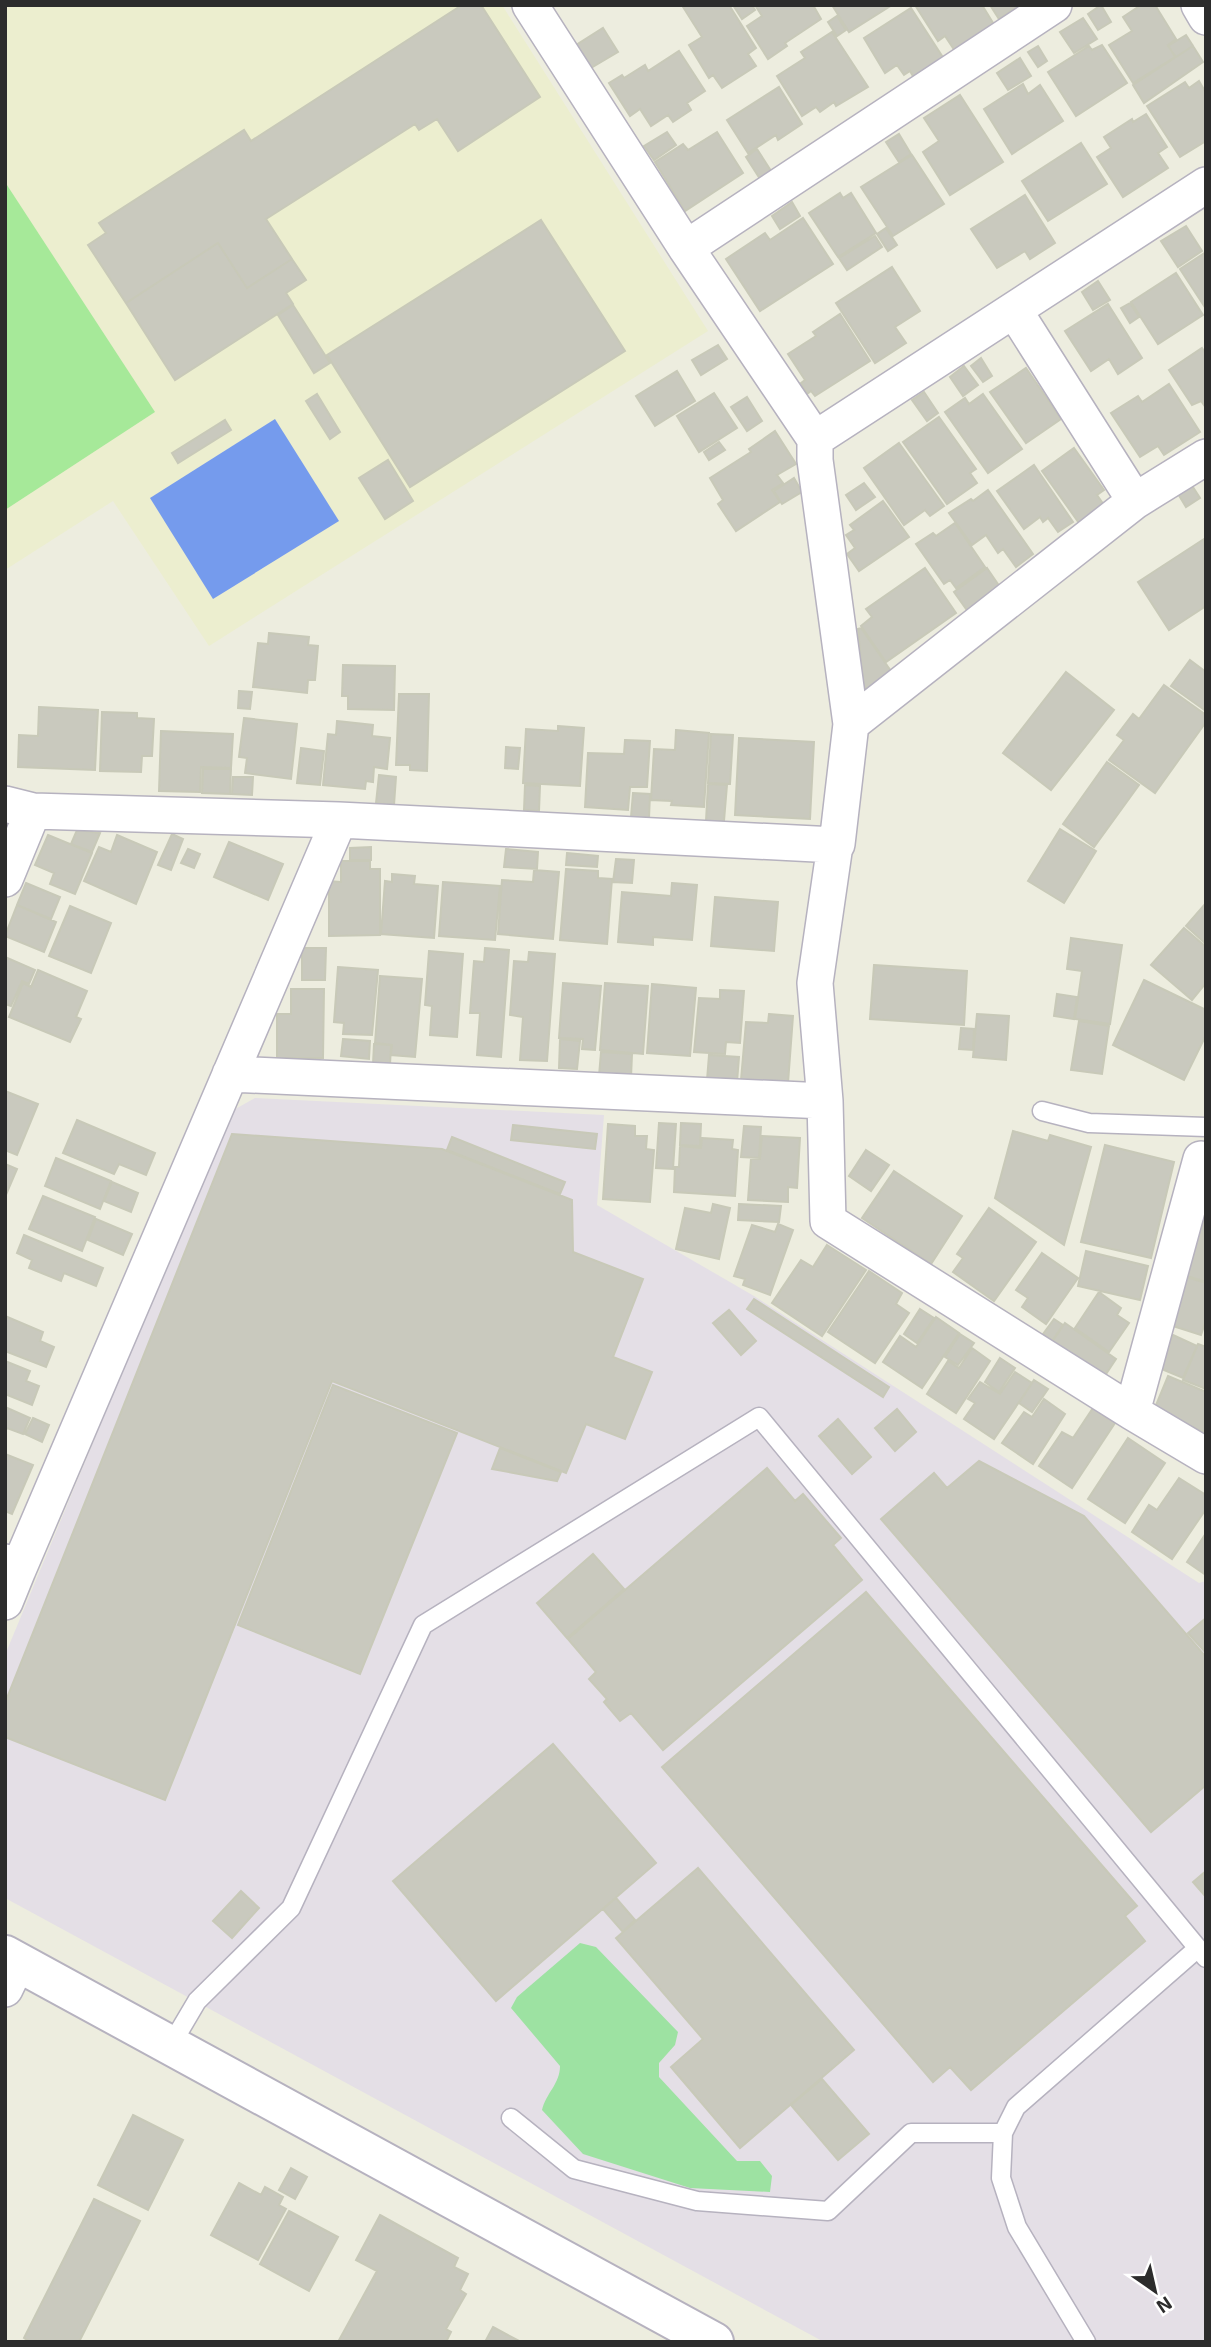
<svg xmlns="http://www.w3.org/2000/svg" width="1211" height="2347" font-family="'Exo 2',sans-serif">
  <rect width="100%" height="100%" fill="#ededdf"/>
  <path fill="#e4dfe6" d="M255,1098l349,17 -7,90 157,91 445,287 7,-2v761h-382l-819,-444v-243l225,-543z"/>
  <path fill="#eceecf" d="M5,5h497l206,326 -499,315 -96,-145 -108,69z"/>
  <path fill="#9de2a2" d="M580,1943l16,4 82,85 -3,13 -16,18v14l78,84h23l12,15 -2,16 -80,-4 -107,-34 -41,-44c4,-17 18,-26 18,-44l-49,-58 6,-11z"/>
  <path fill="#a6e999" d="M5,182l150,230 -150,98z"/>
  <path fill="#759bed" d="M275,419l64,102 -126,78 -63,-101z"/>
  <path fill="#c9c9be" stroke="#c8c9b8" stroke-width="2" d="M462,5h19l59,92 -82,54 -21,-32 -18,11 -4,-6 -149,95 26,40 -45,29 -29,-45 -92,60 -38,-58 18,-12 -7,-10 145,-93 7,11z
    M685,5h44l27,43 -8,6 8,12 -34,22 -9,-13 -4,3 -20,-33 13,-8 -19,-30z
    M733,5h19l3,5 -13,9z
    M755,5h58l8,14 -36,24 2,3 -19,13 -21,-33 15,-10z
    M832,5h60l-43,27z
    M915,5h67l16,26 -39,26 -14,-21 -7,5z
    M990,5h30l-21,14z
    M1101,5l10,17 -13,8 -10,-16z
    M1141,5h14l21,34 -8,6 7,12 -42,26 -24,-38 23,-14 -9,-14z
    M911,8l33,51 -30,19 -4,-7 -6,4 -7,-10 -12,8 -21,-35z
    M837,16l9,14 -9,6 -9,-14z
    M1083,18l14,21 -23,14 -14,-21z
    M603,28l15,24 -27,16 -15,-23z
    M832,32l36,55 -32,19 -2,-4 -14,10 -4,-5 -14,9 -25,-40 28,-18 -4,-6z
    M1186,35l7,11 -17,11 -8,-11z
    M1102,45l25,38 -51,33 -28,-44 41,-26 3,4z
    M1038,46l9,15 -9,6 -10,-15z
    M1193,46l10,16 -59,41 -11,-18z
    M679,51l26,40 -18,12 4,7 -18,12 -5,-7 -17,11 -11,-17 -10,7 -21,-33 13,-8 2,3 21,-13 3,6z
    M1020,58l11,18 -23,14 -11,-17z
    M1199,81l7,12v48l-26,16 -33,-51 38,-24 4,6z
    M1023,84l5,10 12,-9 23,36 -51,33 -28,-45z
    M779,87l23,37 -24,16 -2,-5 -28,18 -21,-33z
    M960,95l43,67 -53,33 -27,-43 16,-11 -15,-23z
    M1146,114l21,33 -9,6 10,15 -45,29 -26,-40 14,-9 -7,-11 28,-18 1,3z
    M667,132l9,13 -22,15 -10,-14z
    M717,132l26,41 -58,38 -30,-49 28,-18 5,6z
    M899,134l12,20 -12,8 -13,-20z
    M1081,143l26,41 -59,37 -26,-40z
    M757,149l16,25 -11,8 -16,-25z
    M912,155l32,49 -51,32 -32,-49z
    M840,193l3,5 8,-5 25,40 -38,24 -29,-44z
    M1025,195l30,48 -25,16 -5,-8 -28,17 -26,-39z
    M792,202l8,14 -20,13 -8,-13z
    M803,218l30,46 -73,47 -34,-52 39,-26 5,7z
    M541,220l84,131 -215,136 -83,-132z
    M1186,226l16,25 -24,16 -17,-26z
    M886,228l11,17 -9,6 -11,-17z
    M875,236l7,11 -35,23 -8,-12z
    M218,243l29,45 45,-29 14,21 -20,13 7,11 -118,76 -49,-77z
    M1206,252v57l-26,-40z
    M892,267l28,44 -25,16 11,16 -31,20 -39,-60z
    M1176,273l27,42 -45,29 -27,-42z
    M1098,281l12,19 -17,10 -11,-18z
    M1130,303l9,14 -9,6 -9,-15z
    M1108,304l34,54 -24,16 -9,-15 -18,12 -26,-40z
    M293,305l37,58 -16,10 -36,-58z
    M840,314l30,47 -55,35 -4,-5 -4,3 -6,-11 4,-3 -17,-26 28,-18 -3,-4z
    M718,345l9,14 -26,16 -9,-15z
    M1202,348l2,3 2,-2v59l-5,-7 -9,4 -23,-35z
    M981,358l11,18 -9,6 -12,-16z
    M964,366l14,19 -15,11 -13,-19z
    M1026,368l35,51 -35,24 -36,-51z
    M677,371l18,30 -40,25 -19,-30z
    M1169,384l31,48 -36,23 -6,-9 -18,11 -29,-44 27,-17 4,6z
    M924,392l14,21 -11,8 -15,-21z
    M714,393l23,35 -38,24 -22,-36z
    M317,394l23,38 -10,7 -24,-38z
    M983,394l39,55 -34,24 -43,-61 20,-14 4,6z
    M747,397l15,24 -15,10 -16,-24z
    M939,417l37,52 -6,4 7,10 -30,21 -44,-62z
    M225,420l6,10 -53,33 -6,-10z
    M775,431l21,33 -19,11 6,8 -11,7 8,12 -44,29 -18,-27 5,-4 -13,-22 41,-26 -2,-3z
    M719,442l6,8 -16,10 -5,-8z
    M899,443l45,63 -14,10 -5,-6 -21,15 -40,-57z
    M1074,448l30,42 -7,5 7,10 -25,18 -37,-52z
    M388,460l25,41 -28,18 -26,-41z
    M1034,465l39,57 -15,10 -10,-14 -5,4 -3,-5 -16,12 -27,-38z
    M794,478l8,14 -20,12 -8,-13z
    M864,483l11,14 -19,13 -10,-15z
    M1191,484l9,14 -14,9 -9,-15z
    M988,490l45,64 -17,13 -13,-18 -5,4 -12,-18 -14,10 -23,-32 22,-14 2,2z
    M883,501l26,36 -50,34 -12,-17 8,-6 -9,-13 8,-5 -4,-5z
    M955,523l30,44 -29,21 -6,-8 -6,4 -28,-40 17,-11 3,3z
    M1204,539l2,67 -37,24 -31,-48z
    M925,568l31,45 -70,49 -25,-36 11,-9 -6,-8z
    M987,568l15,22 -33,23 -15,-21z
    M861,628l32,46 -25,18 -5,-8 -5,-55z
    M269,633l40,4 -1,8 10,1 -3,34h-7l-1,13 -54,-6 5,-44 10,1z
    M1190,660l16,12v39l-35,-25z
    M343,665l52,1 -1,44 -46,-1v-13h-6z
    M1066,672l48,38 -63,80 -48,-37z
    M1164,685l42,30v7l-51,71 -46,-33 15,-20 -7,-5 16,-21 6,5z
    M239,691l13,1 -2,17 -12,-1z
    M399,694h30l-2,77 -17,-1v-5h-14z
    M39,707l59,3 -3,60 -77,-3 1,-32 19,1z
    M102,712l35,1v5l17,1 -2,37h-10l-1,16 -41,-1z
    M244,718l53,6 -6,55 -46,-6 2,-15 -8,-1z
    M337,721l36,4 -1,11 18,2 -3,31 -13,-2 -1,15 -7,-1 -1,8 -42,-4 5,-51 8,1z
    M558,726l26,2 -4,58 -57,-3 3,-54 32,2z
    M676,730l33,3 -5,74 -33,-2 1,-4 -21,-1 3,-51 21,1z
    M161,731l72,3 -2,34 -30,-1 -1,25 -41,-1z
    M711,734l22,1 -3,49 -22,-1z
    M739,738l75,4 -4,77 -75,-4z
    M625,740l25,1 -3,46h-17l-2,23 -43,-3 3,-54 36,1z
    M506,747l14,1 -2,21 -13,-1z
    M301,748l23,3 -4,34 -23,-2z
    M1107,762l32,23 -45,62 -31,-23z
    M203,769h28l-1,25 -28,-1z
    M379,775l17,2 -2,28 -18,-2z
    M233,777h20l-1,18 -20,-1z
    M708,784l19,1 -3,36h-18z
    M525,785l15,1 -1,25 -15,-1z
    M633,793l17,1 -1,24 -18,-1z
    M1060,829l36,22 -32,52 -36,-22z
    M77,830l23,3 -8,19 -21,-8z
    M172,834l11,5 -12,31 -13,-5z
    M48,835l44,18 -17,41 -25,-10 4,-11 -19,-8z
    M117,835l40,17 -21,52 -52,-23 15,-34 12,5z
    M229,842l54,22 -15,36 -54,-23z
    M371,847v13h-21v-12z
    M188,849l12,5 -6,14 -13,-5z
    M506,849l32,3 -1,17 -33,-2z
    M567,853l31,3 -1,11 -31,-2z
    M616,859l18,1 -2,23 -19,-1z
    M341,861h29v8h10v66l-51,1v-55l12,1z
    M566,869l32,2v7l14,1 -5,65 -47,-4z
    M534,870l25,2 -6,67 -55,-5 4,-54 31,2z
    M392,874l23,2 -1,8 24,2 -4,52 -53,-4 4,-53 7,1z
    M443,882l57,4 -5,54 -56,-4z
    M26,883l34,14 -9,22 -34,-14z
    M672,883l25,2 -5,55 -39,-3v8l-35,-3 4,-50 49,4z
    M715,897l63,5 -4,49 -63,-5z
    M1206,903v41l-20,-18z
    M17,905l39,17 -12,30 -39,-16z
    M70,906l41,17 -20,50 -42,-17z
    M1184,928l22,19v36l-14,17 -41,-35z
    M1071,938l51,7 -12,79 -35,-5 7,-48 -15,-2z
    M302,948h24l-1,32h-23z
    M485,948l24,2 -8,107 -24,-2 3,-42h-10l4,-52 10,1z
    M429,951l34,3 -6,83 -27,-2 2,-29 -7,-1z
    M529,952l26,2 -8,107 -27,-1 3,-43 -13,-2 4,-54 14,1z
    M5,957l30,13 -6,14 -7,-3 -11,25 -6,-2z
    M874,965l93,6 -3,54 -94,-6z
    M338,967l40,3 -6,65 -29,-1 1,-11 -10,-1z
    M38,970l49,21 -11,26 5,2 -11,23 -61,-25 14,-34 8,4z
    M380,976l42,3 -7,78 -24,-2 1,-10 -17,-2z
    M1144,980l62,30v25l-22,45 -71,-35z
    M563,983l38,3 -6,64 -13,-1 1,-10 -24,-1z
    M605,983l43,3 -5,68 -43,-4z
    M652,984l44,4 -6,68 -43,-3z
    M291,989h33l-1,69h-46v-44h14z
    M720,990l24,1 -4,52 -14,-1 -1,12 -31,-2 5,-54 21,1z
    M1057,994l20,3 -3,22 -20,-3z
    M769,1014l24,2 -5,67 -47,-3 5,-58 22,1z
    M977,1014l32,2 -3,44 -33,-3z
    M1079,1021l30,5 -7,48 -31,-4z
    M961,1028l13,1 -1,21 -14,-1z
    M343,1039l27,2 -1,18 -28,-3z
    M560,1039l20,2 -3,28 -18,-1z
    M374,1044l17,1 -1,20 -17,-1z
    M601,1052l31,2 -1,24 -32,-2z
    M709,1055l30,2 -2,25 -30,-2z
    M5,1091l33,13 -21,51 -12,-5z
    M77,1120l78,33 -9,22 -27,-11 -5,10 -51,-21z
    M659,1123l17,1 -3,45 -17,-1z
    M681,1123l20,1 -1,22 -20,-1z
    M608,1124l27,2v10h12l-1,13 8,1 -4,52 -47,-3z
    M513,1125l84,9 -2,15 -84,-9z
    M744,1126l17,1 -2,31 -18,-1z
    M1013,1131l35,10 2,-6 41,12 -27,98 -69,-47z
    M232,1134l210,15 130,51 1,52 70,27 -30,78 39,15 -27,67 -39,-15 -20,49 -234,-92 -167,419 -160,-63v-34z
    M762,1136l38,2 -3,50 -9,-1v15l-40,-2 3,-41h9z
    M452,1137l113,45 -5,12 -113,-44z
    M702,1138l31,2 -1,9 6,1 -3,46 -61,-4 1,-25h4l1,-21 21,2z
    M1105,1145l69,17 -23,96 -70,-16z
    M866,1150l23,15 -18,26 -22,-15z
    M56,1158l55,23 -11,28 -55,-23z
    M5,1164l12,5 -12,28z
    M894,1171l68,45 -31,48 -69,-46z
    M112,1182l26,11 -7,19 -27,-11z
    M43,1196l52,21 -13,34 -53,-22z
    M1206,1201v81l-25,-8z
    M713,1204l17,4 -11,51 -43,-10 9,-41 26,5z
    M739,1204l42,2 -2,16 -41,-2z
    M989,1208l47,34 -42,59 -41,-29 10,-14 -6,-4z
    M96,1219l36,15 -9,21 -35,-15z
    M778,1224l15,6 -23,65 -27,-10 2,-6 -11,-3 18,-51 23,7z
    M24,1235l79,33 -7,18 -32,-13 -3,8 -32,-13 3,-8 -15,-7z
    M827,1245l39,25 -44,66 -50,-33 29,-43 12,7z
    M1086,1251l62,15 -8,34 -62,-14z
    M1042,1253l36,25 -32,46 -24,-17 6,-9 -12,-8z
    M869,1271l33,22 -6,11 13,9 -34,50 -47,-31z
    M1186,1277l20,6v37l-5,15 -31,-10z
    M1099,1292l22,16 -4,7 12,8 -20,29 -34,-24z
    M754,1299l135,88 -6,10 -136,-88z
    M920,1309l14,9 -17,25 -13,-9z
    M729,1310l27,31 -15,14 -28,-32z
    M5,1316l38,16 -3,9 14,6 -8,20 -41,-16z
    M936,1317l23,16 -37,55 -39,-26 17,-26 16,11z
    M1054,1319l9,6 -11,16 -9,-7z
    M1065,1323l51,36 -12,18 -52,-35z
    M960,1334l14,9 -16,22 -13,-8z
    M1173,1335l24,11 -14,32 -24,-10z
    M1198,1344l8,3v42l-23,-9z
    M972,1348l18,13 -34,52 -29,-19 21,-33 11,7z
    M1000,1358l15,10 -16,24 -14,-10z
    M5,1361l25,10 -4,10 13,5 -7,19 -27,-11z
    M1015,1372l17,11 -38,56 -30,-20 11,-16 -7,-4 12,-17 20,12z
    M1168,1376l38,16v41l-52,-23z
    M1034,1380l14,9 -16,23 -13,-9z
    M333,1385l124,48 -97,241 -122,-49z
    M1044,1399l21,15 -32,50 -31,-21 22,-31 8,5z
    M5,1407l25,11 -7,16 -16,-6 -2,4z
    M1093,1408l22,15 -43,65 -33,-22 23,-34 11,6z
    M897,1409l19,23 -21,19 -20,-23z
    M33,1418l16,7 -7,17 -17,-8z
    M838,1419l33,38 -19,17 -33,-38z
    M1128,1438l37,25 -40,60 -37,-24z
    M500,1448l61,24 -4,9 -65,-12z
    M5,1454l28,11 -21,49 -7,-3z
    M979,1461l105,55 122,141v128l-55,47 -270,-313 53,-46 13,15z
    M767,1468l28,33 8,-7 38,44 -8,7 29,35 -199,170 -32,-37 -11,8 -16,-19 3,-3 -18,-20 7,-7 -28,-33z
    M1179,1478l27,17v14l-34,50 -40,-27 17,-27 8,5z
    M1206,1533v42l-19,-13z
    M593,1554l31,35 -57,49 -30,-35z
    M866,1592l271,314 -12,10 20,25 -174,149 -21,-23 -17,15 -271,-315z
    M1206,1618v35l-18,-20z
    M553,1744l103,119 -160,138 -103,-120z
    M698,1868l156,182 -114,98 -69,-81 32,-28 -87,-101z
    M1206,1871v26l-13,-15z
    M241,1891l18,17 -27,30 -19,-17z
    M616,1898l19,22 -12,12 -20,-23z
    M822,2079l47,55 -31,26 -47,-55z
    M133,2115l50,25 -35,70 -50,-25z
    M291,2168l16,9 -12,22 -16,-9z
    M239,2183l22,12 4,-8 18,10 -4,8 7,4 -28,51 -47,-25z
    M94,2199l46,22 -61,121h-49l-6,-4z
    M289,2211l49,26 -29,54 -49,-27z
    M380,2215l78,43 -4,9 14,7 -8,16 6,4 -20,35 5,3 -5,10h-108l39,-71 -21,-11z
    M493,2327l28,15h-36z"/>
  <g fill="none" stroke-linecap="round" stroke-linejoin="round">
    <g stroke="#b6b2bf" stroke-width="21">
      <path id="lane" d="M1042,1111l47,12 117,4
        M171,2045l26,-44 94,-93 132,-283 336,-208 447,541
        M511,2118l63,51 123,32 131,10 83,-78h92
        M1086,2342l-69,-115 -16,-49 2,-45 13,-26 182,-159"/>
    </g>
    <g stroke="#b6b2bf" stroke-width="38">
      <path id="street" d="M1199,5l7,12
        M686,248l368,-243
        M1014,310l121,191
        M815,439l391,-254
        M851,724l284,-223 71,-44
        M5,804l28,7 306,9 496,25 2,-1 14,-120 -36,-264v-21l-129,-191 -156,-243
        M835,845l-20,138 10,118 3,120 304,191 74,44
        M5,879l28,-68
        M230,1074l595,27
        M1132,1412l69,-253
        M5,1562l13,8 -13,32
        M18,1570l321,-750
        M5,1989l13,-27"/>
    </g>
    <g stroke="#b6b2bf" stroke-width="42">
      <path id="secondary" d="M5,1955l709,387"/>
    </g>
    <use href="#lane" stroke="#fff" stroke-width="18"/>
    <use href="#street" stroke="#fff" stroke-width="35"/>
    <use href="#secondary" stroke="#fff" stroke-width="38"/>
  </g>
  <rect width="1211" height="2347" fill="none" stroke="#2c2c2c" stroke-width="14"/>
  <g transform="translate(1155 2291) rotate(146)" stroke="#ffffff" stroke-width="5" paint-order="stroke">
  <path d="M0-5L12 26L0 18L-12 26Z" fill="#2c2c2c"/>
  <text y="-10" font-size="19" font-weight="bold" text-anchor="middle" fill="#2c2c2c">N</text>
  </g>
</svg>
